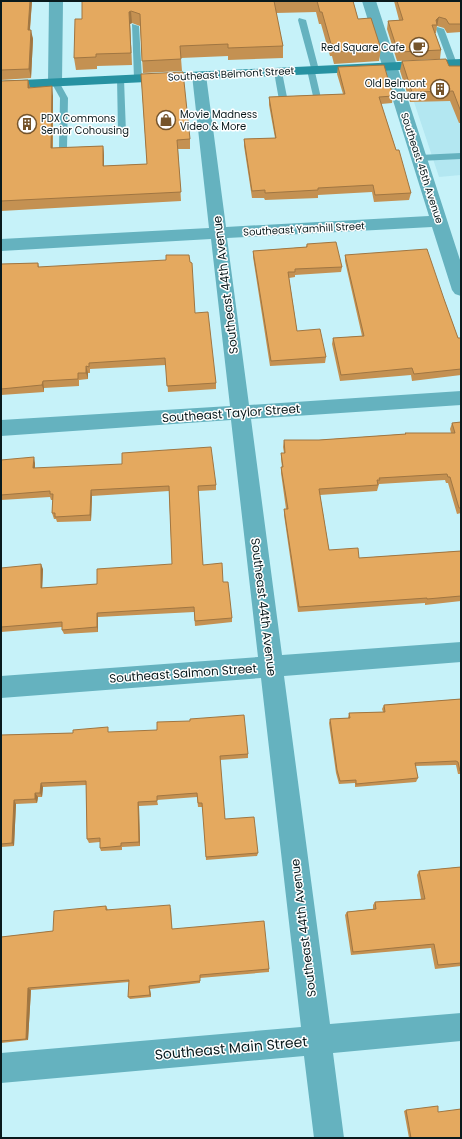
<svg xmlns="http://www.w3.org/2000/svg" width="462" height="1139" font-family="Poppins,sans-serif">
  <rect width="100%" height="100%" fill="#c6f2f9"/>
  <path fill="#b3e7f1" d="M461,72v103l-22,2 -34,-102z"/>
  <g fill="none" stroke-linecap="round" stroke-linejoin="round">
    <path fill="#65b2bf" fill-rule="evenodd" d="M299,18l7,2 13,50 -4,2 6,26 -4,2 -34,2 -4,-2 -5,-28 4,-2 4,2 5,25 26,-1 -6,-26 4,-2 -13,-48z
      M132,24l7,2 3,52 -4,2 -4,-2z
      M437,27l7,2 13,35 -1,2 -7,-2 -13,-35z
      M117,77l7,2 2,54 -4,3 -4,-3z
      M52,80h6l10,18 -1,50 -4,3 -4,-3 1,-50 -9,-16z
      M461,153v6l-42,2 -4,-3 4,-3z"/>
    <path fill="#65b2bf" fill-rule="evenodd" d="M49,1h14l-1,81 -2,3h-10l-2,-3z
      M362,1h14l85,262v33l-6,-2 -3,-4 -20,-63 -205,11 22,167 212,-14v14l-210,14 31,236 179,-13v20l-177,14 46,348 131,-11v28l-128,12 11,85h-30l-10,-82 -303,27v-30l300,-26 -40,-349 -260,20v-22l257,-19 -27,-237 -230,16v-16l229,-14 -19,-167 -210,12v-12l208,-11 -17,-153 2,-3h10l2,3 20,152 203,-11z"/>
    <path fill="#2792a2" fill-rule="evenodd" d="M461,59v8l-460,22v-8z"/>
  </g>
  <path fill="#c49152" d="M1,1h31l-2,29 3,9 -2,39 -30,2z
    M82,1h271l5,18 23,30 -2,12 -45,3 -2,-8h-2l-9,-32h-2l-3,-12 -40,1 7,33v12l-55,2v-4l-47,2 1,13 -39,2 -3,-47 -8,-3 -2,1 2,41 -35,1v3l-21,1 -2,-12 8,-39z
    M394,1h67v31l-14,1 -3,-5 -7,-2 -1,7h-1l6,17 -1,9 -43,2 -10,-32 1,-8 11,-1z
    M402,61l47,5h12v57h-2l-9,-22 -40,1 -10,-31z
    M338,67l55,29 -1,7 -11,1 15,46 15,43 -2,7 -35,2 -2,-10 -54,3v3l-53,2 -1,-2h-12l-8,-52v-7l31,-1 -6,-33v-8l74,-3 -6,-20z
    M141,74l49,65v10h-12l3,52 -180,10v-130l27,-1 2,7 23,9v52l50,-2 1,10v10l43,-2z
    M307,244l35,23 -1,5 -46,3v2l-6,1 8,53 29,26 -1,6 -55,3 -17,-109v-6l53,-4z
    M345,255l99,44 14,39h3v37l-49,6 -1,-6 -71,6 -8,-37 1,-6 29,-2 -17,-75z
    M38,263l1,4 156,46 21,70v6l-48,3 -2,-27 -76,4v4h-2v6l-9,1v6l-35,2v4l-43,3v-131z
    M461,422v91l-4,1 -9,-31h-2l-1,-3 -66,4 -2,7 -57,4 9,55 30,8 102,-7v50l-36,4v-2l-127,9 -14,-97v-6h2l-5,-36v-6h1l-1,-8v-6h3l-1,-6 1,-7h35l86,-6v-1h46l-1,-4 2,-6z
    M1,460l34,3v5l181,17v5l-18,1 5,74 20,17 9,36v4l-37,4 -1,-14 -96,5v15l-34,2 -2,-4v-3l-61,5v-64l42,1 -1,19 55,-4 75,-20 -3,-73 -77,5 -1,25 -34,1 -1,-3h-2l-2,-6 1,-13h-2l-1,-3 -49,3z
    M461,699v75h-3l-2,-9h-2l-39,1 3,12 -2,4 -61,5v-4l-16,1 -3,-11 -7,-50 1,-4 18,-1 1,-5 34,-1 -1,-3 2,-4z
    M109,732l139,22v4l-28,2 5,59 33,34 -1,3 -51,4 -3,-53h-5l-1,-10 -40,3 1,5 -19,1 1,40 -18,1v3l-21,1 -1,-3v-6l-11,1 -2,-4 -1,-54 -43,2 -1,10h-4l-1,6 -21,1 -2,42 -13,1v-112z
    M461,867v99l-26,3 -4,-21 -80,7 -6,-40 2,-3 26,-3v-4l2,-3 46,-3 -4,-24 2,-4z
    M106,906l2,4 63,-2 1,21 97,40v3l-69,6v5l-50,6 1,8 -21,2 -2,-2 1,-15 -98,8 -3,50 -27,3v-106l52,-6z
    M406,1110l32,2 23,26h-52l-5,-27z"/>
  <path fill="#a07642" d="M30,1h2l-3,38 -1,-9z
    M131,11l1,12 -2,1 2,41 -3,-53z
    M439,17l-2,9 -1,-6z
    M31,30l2,9 -2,39 -2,-9z
    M28,80l2,9 -2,-1z
    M52,86l1,10 -1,62 -1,-10z
    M103,146l1,10v19l-1,-9z
    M86,366l2,7v6l-2,-6z
    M43,381l1,7v4l-2,-7z
    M34,457l1,6v10l-2,-5z
    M91,490l1,6 -1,25 -1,-6z
    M41,564l2,5 -1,24 -1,-5z
    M97,613l1,4v15l-1,-5z
    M41,783l2,4 -1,10 -2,-4z
    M35,793l3,4 -1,6 -2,-4z
    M14,800l2,4 -2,42 -2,-3z
    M138,802l1,4 1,40 -1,-4z
    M149,986l1,3 1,8 -1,-2z
    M28,988l3,2 -3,50 -2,-1z"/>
  <path fill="#e4a95f" stroke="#a07642" d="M1,1h29l-2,29h3l-2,39 -28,1z
    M82,1h203h-11l9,45 -55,2v-4l-48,2 1,13 -39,2 -2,-47 -9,-3 -2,1 2,41 -35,1v3l-22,1 1,-39h7z
    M317,1h36l5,18 13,-1 10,31 -46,3 -2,-8h-2l-9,-32h-2z
    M397,1h64v23h-12l-3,-5 -7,-2 -3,3 1,5h-5l9,25 -43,2 -10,-31 15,-1z
    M446,59l3,7h12v46l-8,-21 -41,1 -10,-31z
    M384,65l9,31 -14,1 17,53h3l12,43 -36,2 -2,-10 -55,3v2l-53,3v-3l-13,1 -8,-52 32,-1 -7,-41 76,-3 -7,-27z
    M183,72l7,67 -13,1 4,52 -180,9v-120l27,-1v8l24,-2 -1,62 52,-2v20l44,-2 -6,-90z
    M336,242l6,25 -47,2v3h-7l9,59 23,-2 6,28 -55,4 -18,-110 54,-4v-3z
    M427,249l17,50 14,39h3v31l-47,5 -2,-6 -71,7 -8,-37 31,-2 -19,-81z
    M166,255h23l1,7 2,1 3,50 13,-1 8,71 -49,3 -2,-28 -76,5v4l-3,-1v7h-8v6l-35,2 -1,4 -41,4v-125l37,-1v4l128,-7z
    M461,422v86h-2l-9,-31h-2l-1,-3 -68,4 1,2h-3l1,5 -59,4 10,61 29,-2 1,10 102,-7v45l-34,3v-1l-128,9 -15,-98h4l-7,-42h2l-2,-14h4l-1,-13h35l87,-6 -1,-1h50l-3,-10z
    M211,447l5,38 -18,1 5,79 19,-2 1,19h5l4,36 -37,3 -1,-14 -97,6v14l-35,3v-8l-61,5v-59l40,-4v24l56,-4v-15l75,-5 -3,-78 -78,4 -1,25 -35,2v-4h-3l1,-19h-3v-3l-49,4v-35l33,-3 -1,11 89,-4v-11z
    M461,699v72h-1l-2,-9 -2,-1 -41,2 3,15 -62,6v-4l-16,1 -3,-11 -7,-51 20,-1 -1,-5 36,-1 -1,-7z
    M244,715l4,39 -28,2 5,63 29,-2 4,36 -52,4 -4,-54h-4l-1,-10 -40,3v5l-19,1 1,40 -18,1v3l-21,2v-10l-13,1 -1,-58 -45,2 -1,10h-5v6l-21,1 -2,43 -11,1v-109l72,-2v-3l35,-3v5l49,-2v-8l33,-1v-2z
    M461,867v96l-23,2 -4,-21 -81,8 -6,-40 29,-3 -1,-7 50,-3 -6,-28z
    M170,905l2,24 92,-8 5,48 -69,6v6l-51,5 1,9 -22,2 1,-17 -101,8 -2,51 -25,2v-104l52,-6 1,-20 52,-5v4z
    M438,1106v6l23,-3v29h-50l-5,-28z"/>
  <defs>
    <g id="cafe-ring" transform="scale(1)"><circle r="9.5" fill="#fff" stroke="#75542b" stroke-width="1.5"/><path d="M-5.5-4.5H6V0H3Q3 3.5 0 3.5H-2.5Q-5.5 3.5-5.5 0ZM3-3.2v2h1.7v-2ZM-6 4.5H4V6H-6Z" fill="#75542b"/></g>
    <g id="building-ring" transform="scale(1)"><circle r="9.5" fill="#fff" stroke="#75542b" stroke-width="1.5"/><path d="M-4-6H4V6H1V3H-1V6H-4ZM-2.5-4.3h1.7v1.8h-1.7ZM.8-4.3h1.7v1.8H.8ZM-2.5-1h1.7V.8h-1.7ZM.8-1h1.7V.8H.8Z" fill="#75542b"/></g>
    <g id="shop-ring" transform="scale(1)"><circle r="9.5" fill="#fff" stroke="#75542b" stroke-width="1.5"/><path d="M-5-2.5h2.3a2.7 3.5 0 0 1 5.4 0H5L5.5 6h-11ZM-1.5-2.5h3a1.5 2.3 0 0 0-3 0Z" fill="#75542b"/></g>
  </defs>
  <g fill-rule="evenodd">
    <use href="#cafe-ring" x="419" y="47"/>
    <use href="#building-ring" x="440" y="89"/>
    <use href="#shop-ring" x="166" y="120"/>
    <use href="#building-ring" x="27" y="124"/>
  </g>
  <g text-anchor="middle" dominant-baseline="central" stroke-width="3" stroke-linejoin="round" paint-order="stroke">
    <g font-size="10" fill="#091a1d" stroke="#fff" text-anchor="end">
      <text x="405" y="47">Red Square Cafe</text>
      <text x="426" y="83">Old Belmont<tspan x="426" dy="12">Square</tspan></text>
      <text x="180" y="114" text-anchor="start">Movie Madness<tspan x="180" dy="12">Video &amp; More</tspan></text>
      <text x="41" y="118" text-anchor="start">PDX Commons<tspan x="41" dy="12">Senior Cohousing</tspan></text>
    </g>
    <g font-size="10" fill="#091a1d" stroke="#fff">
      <text transform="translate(231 74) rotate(-3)">Southeast Belmont Street</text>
      <text transform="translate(422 168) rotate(72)">Southeast 45th Avenue</text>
      <text transform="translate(304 229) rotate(-3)">Southeast Yamhill Street</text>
    </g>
    <g font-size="12" fill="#091a1d" stroke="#fff">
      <text transform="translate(225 285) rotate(-97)">Southeast 44th Avenue</text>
      <text transform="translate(231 413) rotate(-4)">Southeast Taylor Street</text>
      <text transform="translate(264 607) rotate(83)">Southeast 44th Avenue</text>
      <text transform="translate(183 673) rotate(-4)">Southeast Salmon Street</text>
      <text transform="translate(303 928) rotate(-97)">Southeast 44th Avenue</text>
    </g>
    <g font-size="14" fill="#091a1d" stroke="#fff">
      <text transform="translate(231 1048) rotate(-5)">Southeast Main Street</text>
    </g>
  </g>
  <rect width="462" height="1139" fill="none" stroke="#091a1d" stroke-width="4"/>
</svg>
